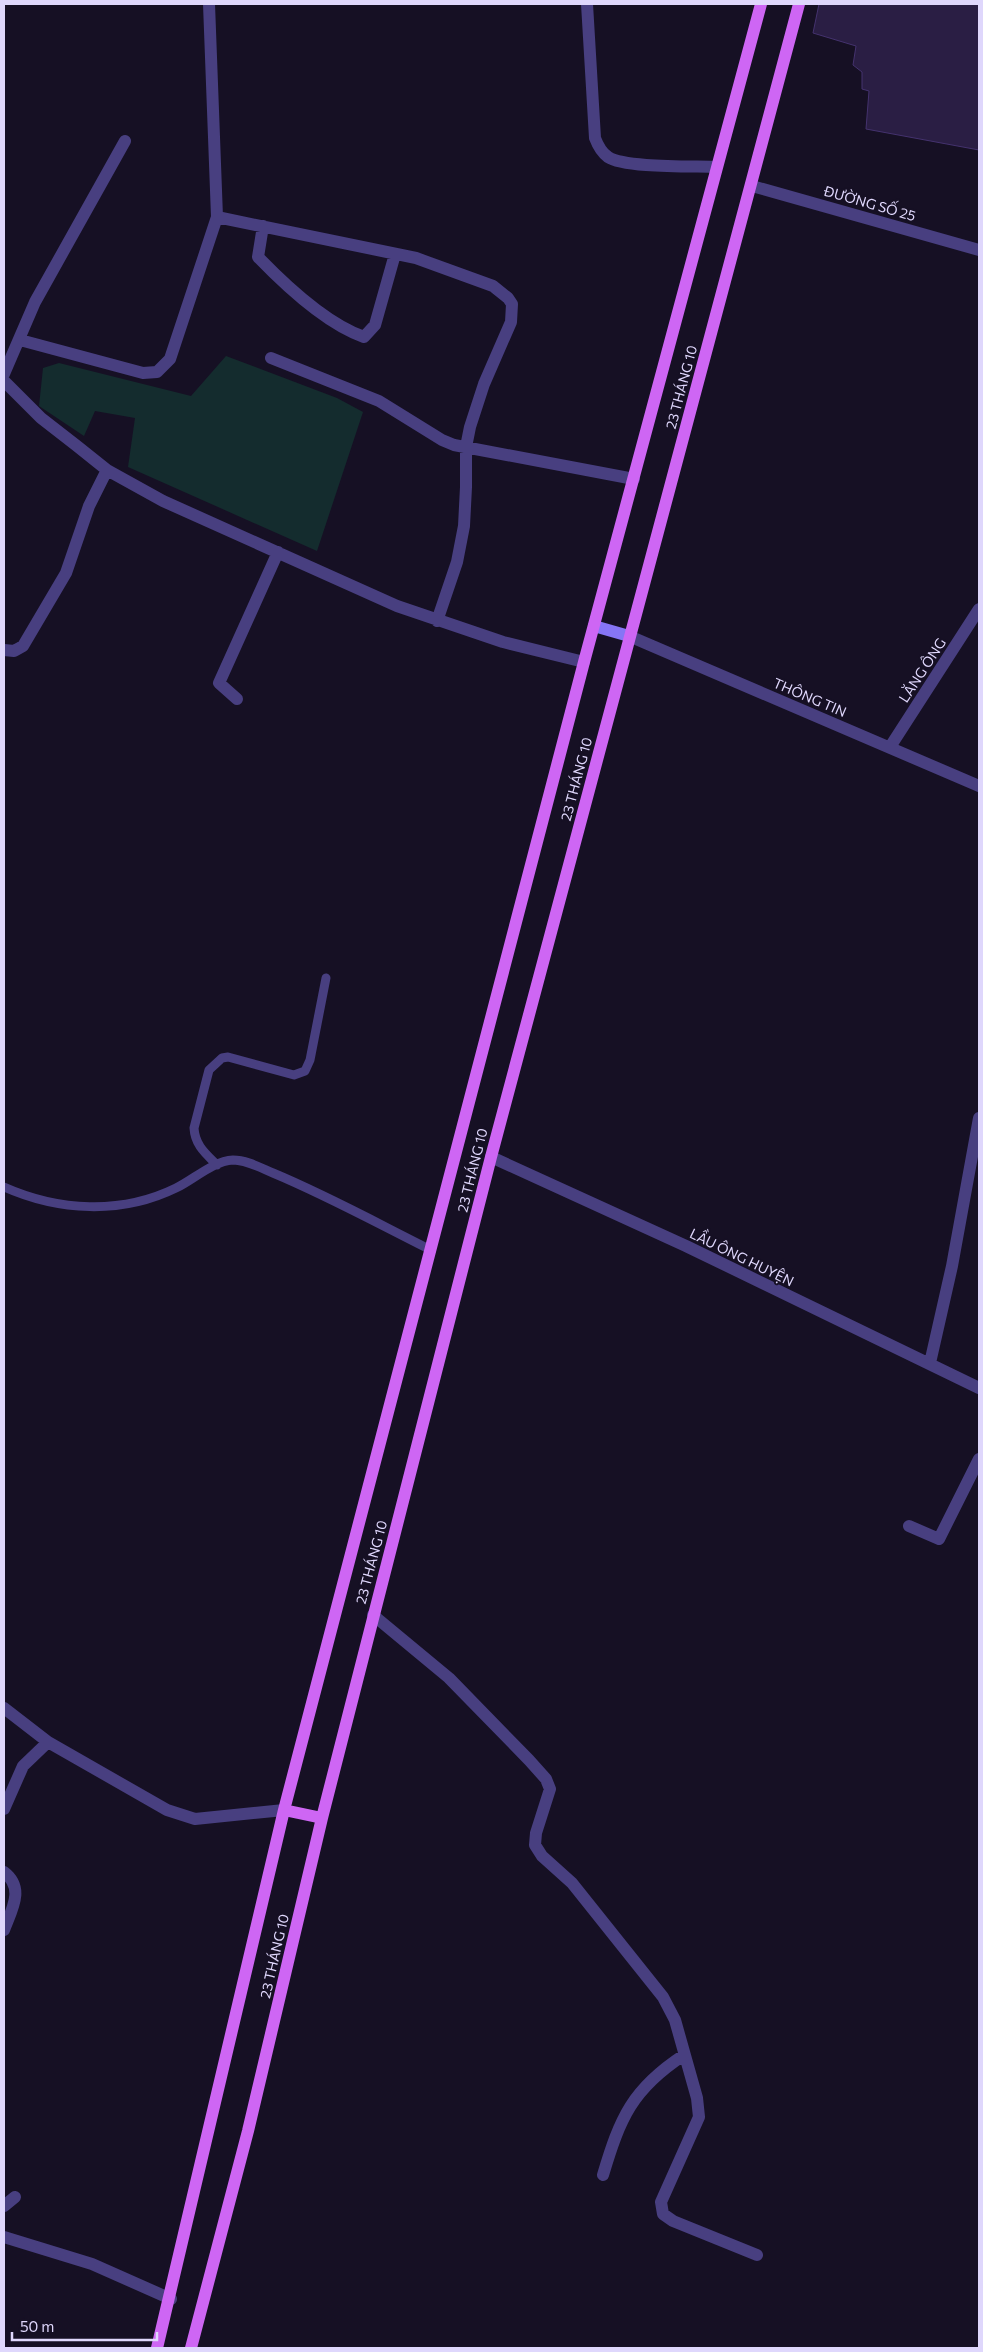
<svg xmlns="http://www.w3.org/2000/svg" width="983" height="2352" font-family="Commissioner,sans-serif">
  <rect width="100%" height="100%" fill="#161024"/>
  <path fill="#142c2e" d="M226,356l111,42 26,14 -46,139 -189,-84 7,-49 -40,-7 -11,25 -45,-30 4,-38 16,-5 132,33z"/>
  <path fill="#2a1e44" stroke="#44326e" d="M819,4h160v146l-113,-21 3,-38 -7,-2v-17l-9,-7 3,-19 -43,-13z"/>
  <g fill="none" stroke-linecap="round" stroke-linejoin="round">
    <path stroke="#483f80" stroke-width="9" d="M217,1165c-12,-12 -22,-20 -23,-37l15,-58 13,-12 6,-1 66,18 11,-4 5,-11 16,-82
      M4,1187c54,24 117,28 172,1 17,-8 37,-27 57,-28 14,0 28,8 40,13 53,22 104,50 156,76"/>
    <path stroke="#483f80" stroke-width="12" d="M587,4l8,134c3,8 6,14 13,19 16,11 86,9 108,10
      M752,186l227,64
      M217,217l199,41 77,28 15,12 4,6 -1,18 -27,62 -14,43 -4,20v40l-2,39 -7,36 -20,59
      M263,226l-5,31c27,28 69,67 106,80l11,-12 20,-71
      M20,340l123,33 14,-1 13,-13 47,-142 -8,-213
      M271,358l108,43 63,39 12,5 180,34
      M4,374l31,-72 90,-161
      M4,381l37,37 36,28 30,24 56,31 234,105 106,36 81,20
      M629,636l350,150
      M4,650l10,1 9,-5 43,-73 23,-67 18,-36
      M237,699l-18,-16 59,-131
      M890,747l89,-138
      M491,1157l195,89 293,142
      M930,1363l22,-97 27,-148
      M909,1526l30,13 40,-80
      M373,1615l76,63 80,82 17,19 4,10 -14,44 -1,12 7,11 30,27 91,114 12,23 22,78 2,19 -38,85 2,12 10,7 84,34
      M4,1708l44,34 119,68 28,9 89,-9
      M4,1809l19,-43 25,-24
      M4,1872c21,16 8,37 0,58
      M603,2175c17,-57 29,-86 81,-120
      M4,2206l11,-9
      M4,2237l88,27 79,35"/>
    <path stroke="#8675f5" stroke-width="12" d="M594,626l35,10"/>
    <path stroke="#ce66f4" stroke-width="12" d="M284,1810l38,8
      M157,2348l127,-538 300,-1148 177,-658
      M191,2348l57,-217 74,-313 169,-661 308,-1153"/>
  </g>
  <g text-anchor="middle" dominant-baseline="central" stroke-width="4" stroke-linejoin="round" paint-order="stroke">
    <g font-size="14" fill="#dfd7fc" stroke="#161024">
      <text transform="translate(870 203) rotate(16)">ĐƯỜNG SỐ 25</text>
      <text transform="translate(681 387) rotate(-75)">23 THÁNG 10</text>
      <text transform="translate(922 670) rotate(-57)">LĂNG ÔNG</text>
      <text transform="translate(810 697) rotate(23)">THÔNG TIN</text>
      <text transform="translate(576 779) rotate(-75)">23 THÁNG 10</text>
      <text transform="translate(472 1170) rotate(-76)">23 THÁNG 10</text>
      <text transform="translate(742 1257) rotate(26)">LẦU ÔNG HUYỆN</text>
      <text transform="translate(371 1562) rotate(-75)">23 THÁNG 10</text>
      <text transform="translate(274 1956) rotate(-77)">23 THÁNG 10</text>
    </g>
  </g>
  <rect width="983" height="2352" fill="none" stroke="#dfd7fc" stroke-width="10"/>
  <path d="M12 2332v8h145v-8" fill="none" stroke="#dfd7fc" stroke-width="2.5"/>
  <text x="20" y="2332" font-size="15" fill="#dfd7fc" stroke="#161024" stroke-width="4" paint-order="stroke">50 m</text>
</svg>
